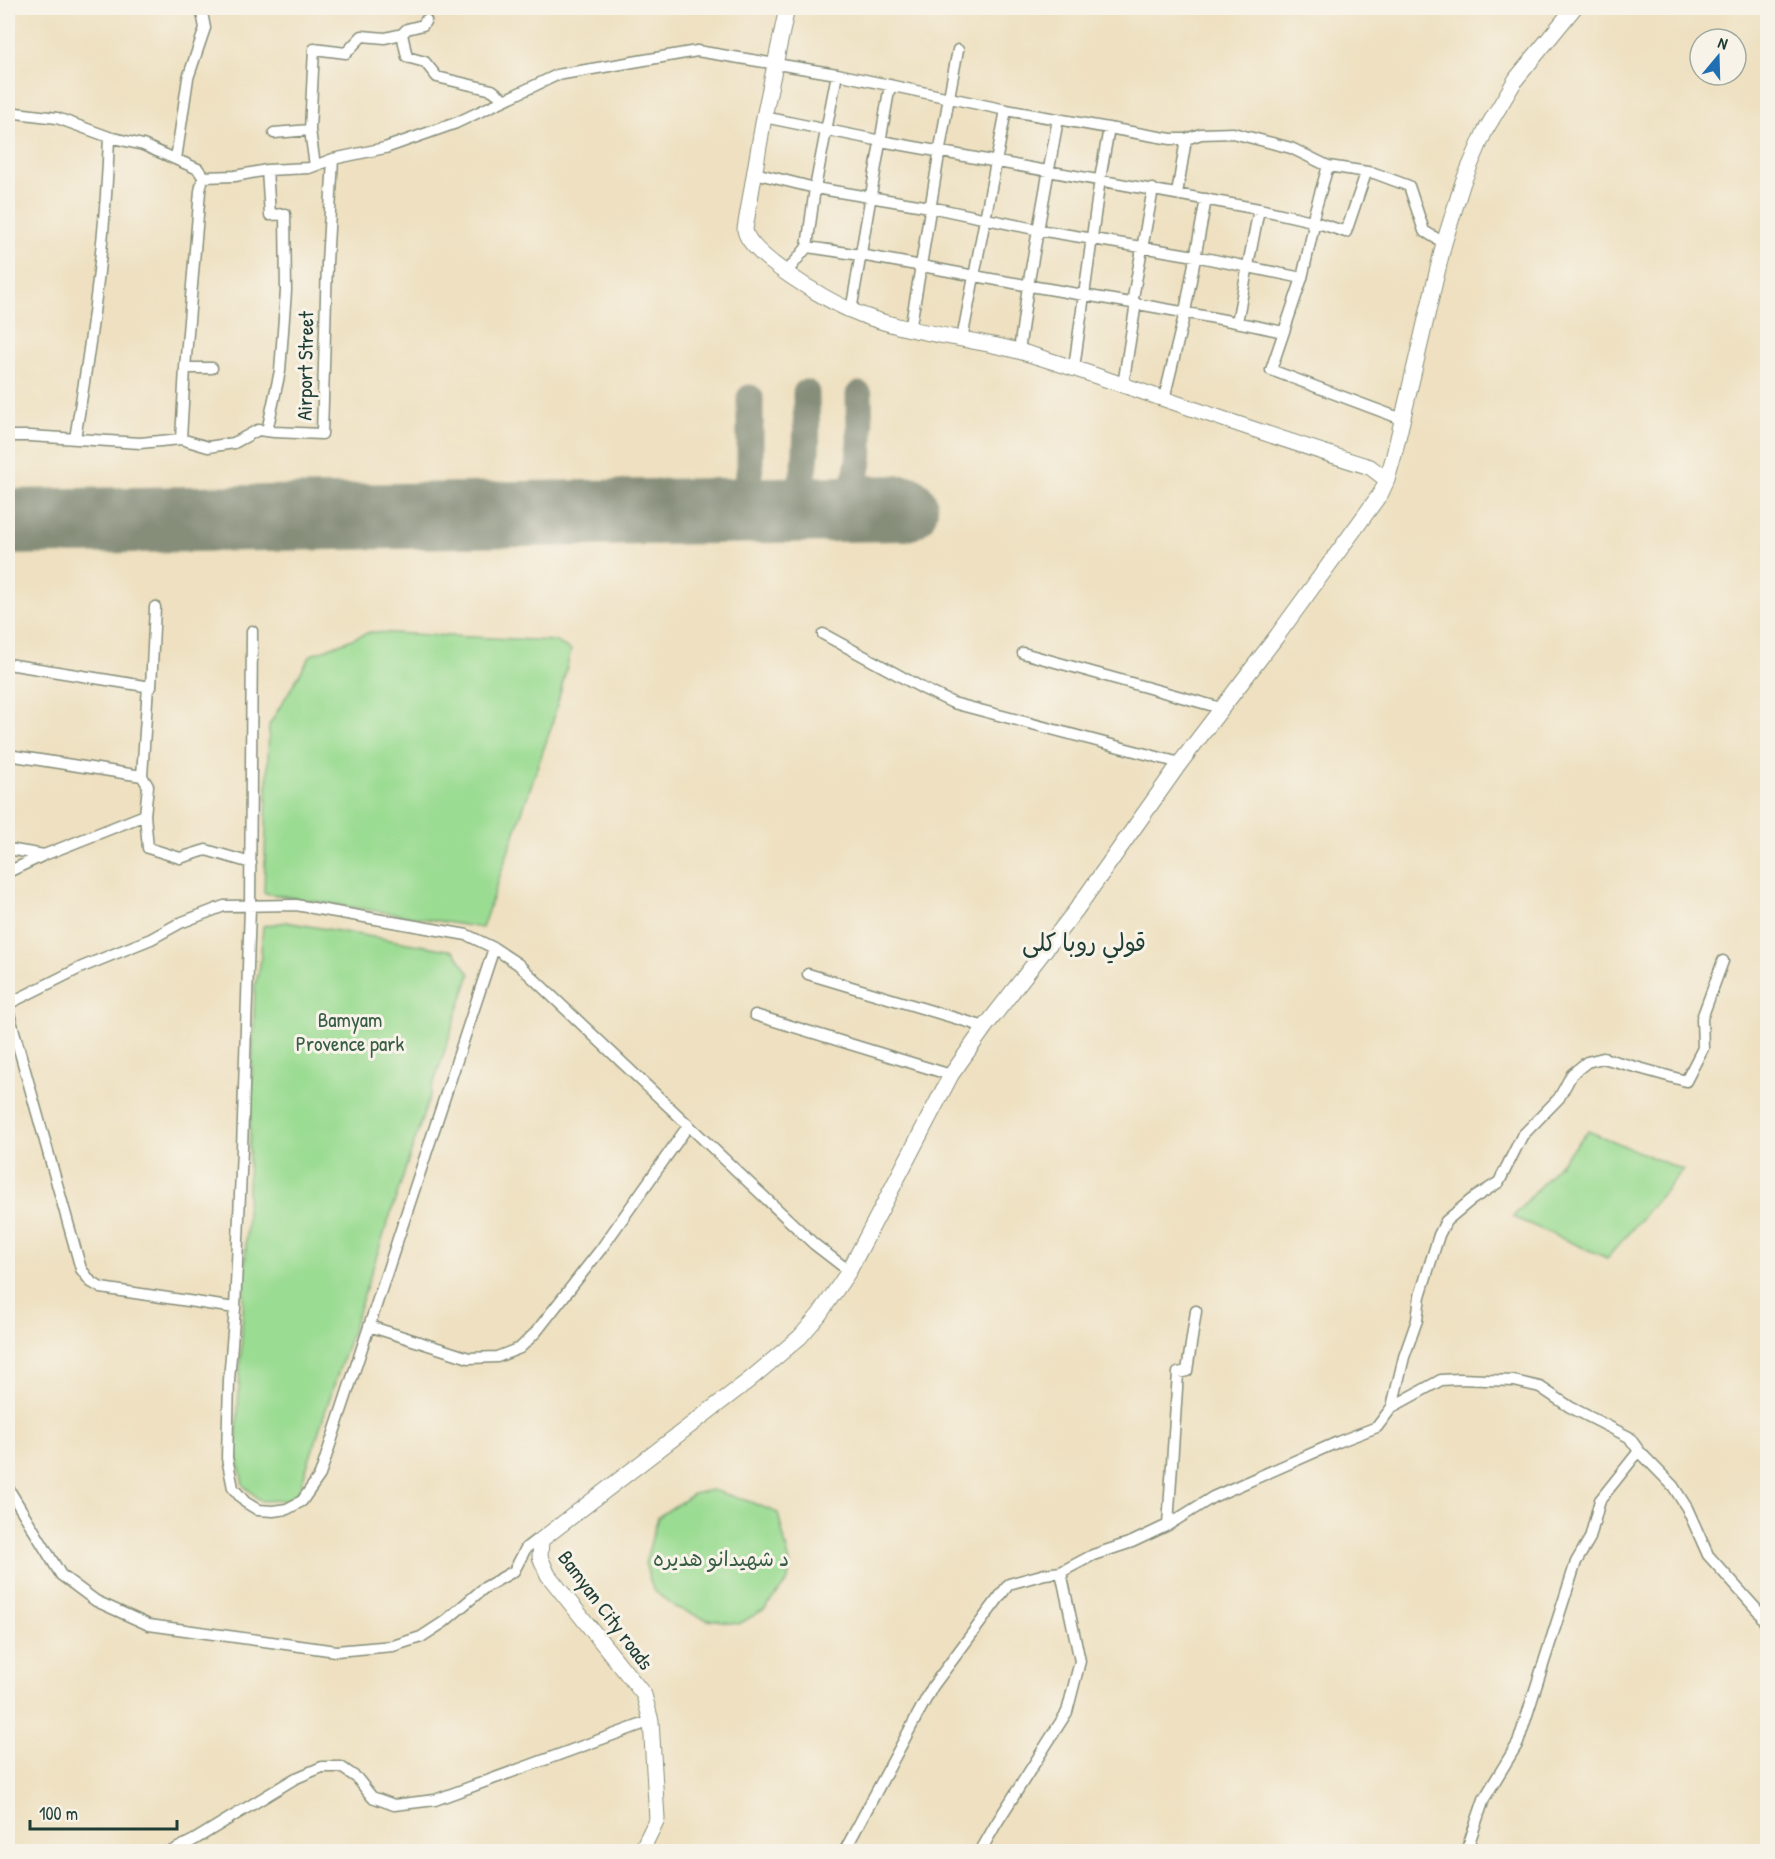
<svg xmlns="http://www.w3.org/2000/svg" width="1775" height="1859" font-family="'Patrick Hand','Playpen Sans Arabic',sans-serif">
  <rect width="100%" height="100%" fill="#f7f3e8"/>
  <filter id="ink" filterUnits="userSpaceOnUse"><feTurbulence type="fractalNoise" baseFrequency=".0167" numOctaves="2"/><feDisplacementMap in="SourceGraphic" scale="12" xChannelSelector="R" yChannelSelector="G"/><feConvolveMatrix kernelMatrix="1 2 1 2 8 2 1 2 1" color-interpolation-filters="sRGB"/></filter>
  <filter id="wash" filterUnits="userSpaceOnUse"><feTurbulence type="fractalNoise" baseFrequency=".008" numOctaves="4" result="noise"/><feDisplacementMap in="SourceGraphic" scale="24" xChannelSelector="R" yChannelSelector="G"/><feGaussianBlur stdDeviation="1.35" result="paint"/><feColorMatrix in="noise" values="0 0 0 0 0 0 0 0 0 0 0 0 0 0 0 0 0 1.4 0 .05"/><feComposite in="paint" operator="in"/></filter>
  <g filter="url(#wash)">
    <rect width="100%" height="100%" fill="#eee0c0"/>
    <path fill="#9bdc93" stroke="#5d8c64" stroke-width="1.5" d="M370,632l185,9 16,9 -19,75 -70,203 -218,-35 5,-168 42,-70z
      M286,922l168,29 16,23 -171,517 -12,9 -26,1 -18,-16 -7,-36 9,-179 10,-285 5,-19 3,-40z
      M1588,1131l95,39 -76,88 -94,-41z
      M712,1490l36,11 30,12 12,50 -2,18 -23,28 -26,15 -31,-4 -33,-13 -22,-17 -8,-27 13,-46 35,-23z"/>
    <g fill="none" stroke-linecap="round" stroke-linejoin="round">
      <path stroke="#868e7a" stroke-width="27" d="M767,510c12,-6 23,-11 31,-22 12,-18 8,-73 8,-95
        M819,510c11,-5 25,-10 31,-21 15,-23 9,-67 9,-94
        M713,511l20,-10 15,-20 2,-15v-68"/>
      <path stroke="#868e7a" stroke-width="66" d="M8,522l897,-14"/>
    </g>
  </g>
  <g filter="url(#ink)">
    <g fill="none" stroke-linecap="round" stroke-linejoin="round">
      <g stroke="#868e7a" stroke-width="13">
        <path id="street" d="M402,34l5,23 18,5 12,15 55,13 12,9
          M8,112l49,6 52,19 34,8 55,24 5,8 32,-1 32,-6 42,-2 24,-9 52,-11 71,-25 101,-48 140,-24 140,23 169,36 165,29h15l15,-5 32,-1 58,15 37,18 46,7 35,13 15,45 20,12
          M764,117l117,24 378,68 53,12 34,11 20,-59
          M274,133l36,-3
          M176,159l12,-81 17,-50 -4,-20
          M315,166l-5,-36 4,-81 32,4 16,-17 23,2 17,-4 5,-5 16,-4 3,-5
          M1328,166l-16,55 1,9 -11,48 -31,92 131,49
          M755,173l60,15 115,19 109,23 156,26 107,22
          M1177,194l9,-55
          M807,247c69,9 138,24 207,36 90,16 180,29 269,49
          M786,273l21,-26 8,-59 22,-114
          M1132,303l21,-114
          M851,311l39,-226
          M1237,322l22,-113
          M910,329c17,-92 29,-186 48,-279
          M962,339l44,-229
          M1019,351l9,-65 30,-167
          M185,368h27
          M1074,368l26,-189 9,-51
          M1123,385l13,-82
          M1164,399l21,-87 21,-113
          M267,431l13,-60 6,-80 -1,-77 -15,1 -3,-45
          M8,436h22l110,7 41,-4 27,8 26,-4 24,-13 16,2 48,2 5,-171 6,-104
          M75,438c17,-99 31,-201 34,-301
          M181,439l4,-71 15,-177 3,-14
          M252,631l-2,276 -8,242 -7,159 -6,72 -2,78 6,30 12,14 13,8 15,1 14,-2 15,-8 18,-26 174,-527
          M823,634l101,55 29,14 227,60
          M1023,653l198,55
          M8,664l143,23
          M8,755l134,21
          M145,815l3,-29 -6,-10 6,-90 3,1 4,-80
          M8,849l36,6
          M8,872l36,-17 101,-40 3,33 32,10 26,-8 45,13
          M808,974l177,53
          M8,1004l74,-37 69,-28 29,-16 44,-17 72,-1 171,30 27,13 24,16 296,280 35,27
          M8,1010l73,259 10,13 10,6 134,20
          M755,1015l196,60
          M369,1326l100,32 28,-1 23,-9 16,-16 65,-83 87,-123
          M1392,1407l49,-27 18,-1 55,2 26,6 30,20 59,30 10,14 34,35 14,22 21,47 51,57 9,16
          M8,1488l53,87 35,26 53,24 187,26 57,-5 28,-9 23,-15 40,-34 30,-17 12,-23 9,-7 6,-1
          M1168,1525l10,-152 9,-2 9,-60
          M170,1852l24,-12 100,-61 28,-12h19l16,11 15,19 22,8 41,-5 216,-79
          M844,1852l89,-166 76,-102 36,-10 16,-2 32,-17 39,-13 36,-17 45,-28 125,-55 39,-15 15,-20 12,-50 13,-37 3,-24 19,-61 7,-14 25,-21 28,-18 23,-46 37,-38 13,-24 15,-12 16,-4 83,23 17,-33 -1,-30 21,-57
          M980,1852l16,-28 71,-112 13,-51 -19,-89
          M1466,1852l18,-53 34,-56 58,-181 14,-24 10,-38 39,-49"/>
      </g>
      <g stroke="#868e7a" stroke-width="17">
        <path id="secondary" d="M787,8l-23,109 -19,112c1,25 83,72 105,81 54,24 115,26 172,42 48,14 94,31 142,47 68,23 137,47 206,68l17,13
          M641,1852l16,-33 -6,-98 -7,-26 -96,-120 -8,-18 1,-17 207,-159 52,-44 19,-22 30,-44 102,-196 34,-48 91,-117 104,-147 97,-127 104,-143 6,-13 7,-25 50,-212 19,-61 22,-51 31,-52 58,-71"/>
      </g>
      <use href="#street" stroke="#fff" stroke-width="10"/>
      <use href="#secondary" stroke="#fff" stroke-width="15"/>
    </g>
  </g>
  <g text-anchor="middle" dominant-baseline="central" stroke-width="6" stroke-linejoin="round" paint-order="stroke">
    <g font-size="21" fill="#1f3d34" stroke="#f7f3e8">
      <text transform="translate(305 366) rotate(-89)">Airport Street</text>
      <text transform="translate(606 1610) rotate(53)">Bamyan City roads</text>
    </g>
    <g font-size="21" fill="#385d47" stroke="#f7f3e8">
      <text x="350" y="1019">Bamyam<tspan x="350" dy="24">Provence park</tspan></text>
      <text x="721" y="1558">د شهیدانو هدیره</text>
    </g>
    <g font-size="24" fill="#1f3d34" stroke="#f7f3e8">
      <text x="1084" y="942">قولي روبا کلی</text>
    </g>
  </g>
  <rect width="1775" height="1859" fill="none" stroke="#f7f3e8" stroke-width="30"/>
  <g transform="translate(1718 57) rotate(19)"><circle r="28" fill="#f7f3e8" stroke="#a1aaa0" stroke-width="1.5"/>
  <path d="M0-4.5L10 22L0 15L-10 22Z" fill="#1f6fb2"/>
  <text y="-9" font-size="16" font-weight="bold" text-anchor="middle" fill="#1f3d34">N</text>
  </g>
  <path d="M30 1820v9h147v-9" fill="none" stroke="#1f3d34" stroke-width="3"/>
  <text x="39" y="1820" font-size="18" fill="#1f3d34" stroke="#f7f3e8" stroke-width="4.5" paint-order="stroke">100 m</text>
</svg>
